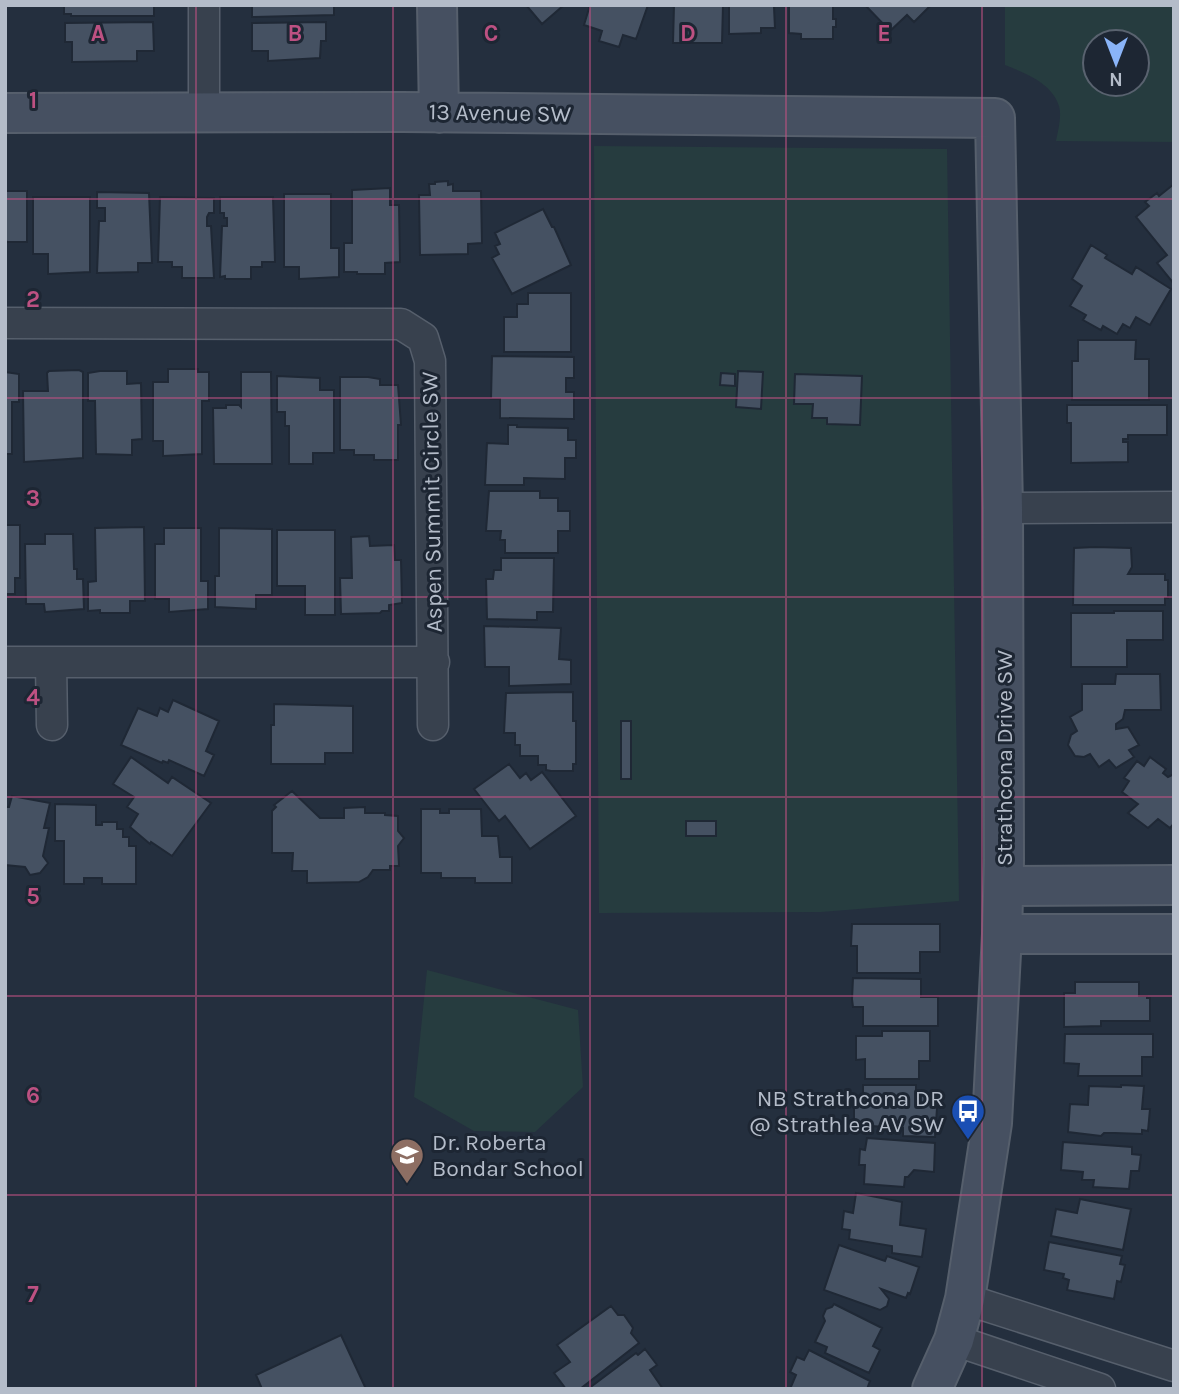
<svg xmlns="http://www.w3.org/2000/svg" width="1179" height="1394" font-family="Karla,sans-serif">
  <rect width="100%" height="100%" fill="#242f3e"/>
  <path fill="#263c3f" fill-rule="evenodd" d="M1005,5h169v137l-118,-1c2,-10 6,-25 3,-35 -7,-23 -34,-33 -54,-41zM1095,42h42v42h-42z
    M594,146l353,3 12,752 -138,11 -222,1z
    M427,970l151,40 5,77 -48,45 -61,-1 -60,-34z"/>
  <path fill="#455162" stroke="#1f2835" stroke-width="2" d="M64,5h90v11h-83v-2h-7z
    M252,5h82v10l-82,2z
    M526,5h38l-22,19z
    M590,5h58l-12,34 -13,-4 -4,12 -20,-6 3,-10 -18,-6z
    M674,5h49l-1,38h-49z
    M729,5h48l-3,2 1,21h-14v5l-32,1z
    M789,5h44v14h3v8h-3v12h-32v-5l-12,-1z
    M865,5h66l-17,17 -7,-7 -17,16z
    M153,22l1,29h-17v10l-65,1v-20h-7v-19z
    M326,22v19h-5l-1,17 -52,3v-10h-16v-28z
    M448,181v4l5,-1v7h28l1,52 -14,1v10l-48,1 -1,-60h11l-1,-11h6v-2z
    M1174,184v100l-17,-21 10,-8 -31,-38 13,-11 -4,-4 12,-9 2,3z
    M390,188v17h9l1,57 -15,1v11h-28v-2h-13v-29h8v-53z
    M5,191h22v51h-20l-2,-3z
    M97,192l52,1 3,70h-14v9l-41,1 2,-52h6v-13h-8z
    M284,194h47v54h8v29l-40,2v-12h-15z
    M33,197h57v75l-42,2v-20h-15z
    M160,197l54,1v15h-5l-2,4v9h4l3,52h-32v-11h-10v-5h-14z
    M220,197h53l2,65h-13v5h-11v12h-26v-3l-5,1 2,-51h5v-8h-3v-5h-4z
    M543,209l9,18h2l17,38 -59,29 -20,-36 7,-4 -4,-8 5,-2 -5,-11z
    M1091,245l16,10 -2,3 27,16 4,-7 35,22 -21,36 -14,-8 -6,11 -7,-4 -6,10 -14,-8 -2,4 -18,-10 3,-5 -16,-9 12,-20 -10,-7z
    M528,293h43v59h-67v-35h13v-13h11z
    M1078,340h58l-1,19h14v41h-77v-39h6z
    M492,356l82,1v21h-8v14h8v27l-74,-1v-19h-9z
    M168,369h30v3h11v29h-7v53l-39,2v-15h-10v-59h15z
    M79,370l4,2v86l-59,4 -1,-71h25l-1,-18 2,-2z
    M100,371h27v13l14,-1 1,56 -10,1v15l-36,-1 -1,-53h-7v-28z
    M738,371l25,1 -2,37 -25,-2z
    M5,372l14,2v28h-7v52h-7z
    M241,372h30l1,92h-58l-1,-56h13v-3h13l2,2z
    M721,373l14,1v12l-15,-1z
    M795,374l67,2 -2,49 -33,-1v-6h-15l1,-14h-19z
    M277,376l43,2v12h14v63h-21v11h-24v-38h-4v-14h-8z
    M340,377h28l12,2v6h18l3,40h-3v35h-24v-5h-20v-5h-14z
    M1067,405h100v30h-39v4h-5v3h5v20l-57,1v-40h-4z
    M508,425h9v2l51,1v12h8v18h-11v21l-41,-1v7h-39l2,-42 21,1z
    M489,491h51v7h18v13h12v20h-12v22h-53v-13h-5l1,-9h-15z
    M5,525h15v53h-5v16h-10z
    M144,527l1,74h-15v12h-30v-3l-12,1v-29l8,-1 -1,-53z
    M164,528h37v53h7v28l-39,3v-13h-14v-55h9z
    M219,528l53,1v66h-16v14l-41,-2v-31h4z
    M277,530h58v85h-30v-29h-28z
    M45,534h28l1,35h3v10h6l1,30 -39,3 -1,-8h-18l-1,-60h20z
    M369,536l1,10 24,-1 1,15h6l1,43 -13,2v6h-7l-2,2 -39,1 -1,-36h12l-1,-41z
    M1095,547l36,1 1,19 -4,7h37v6h3v18h-3v7h-92l1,-57z
    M501,558h53l-1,54h-16v8l-50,-1 -1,-40h7l1,-9h7z
    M1114,611h49v29h-36v27h-56v-54h43z
    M484,626l77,2 -2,31 12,1v24l-62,2v-19h-24z
    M1116,674h44l1,36h-36l-2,9 -7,5v5l12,-2 11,18 -10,5 5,7 -18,11 -7,-8 -10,7 -9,-13 -6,3 -9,-1 -7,-11 3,-10 6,-4 -7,-14 12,-7v-26h33z
    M573,692v29h3v43h-3v7h-22l-5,-1v-5h-8v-9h-18v-11h-5v-12h-11l2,-40z
    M173,700l46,21 -13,30 8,4 -10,21 -35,-16 -1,3 -5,-2 -1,2 -41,-18 17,-37 19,8 3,-8 8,4z
    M274,704l79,2v47h-28v11h-54v-39h3z
    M621,721h10v58h-10z
    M131,757l37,26 4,-6 39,26 -39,53 -21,-14 -1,2 -20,-17 8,-13 -11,-7 7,-10 -21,-13z
    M1150,757l16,12 -3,4 5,4 6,-3v49l-4,5 -12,-9 -10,9 -20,-15 10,-9 -16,-12 7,-11 -5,-3 13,-17 7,5z
    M509,764l11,14 6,-5 5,7 11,-8 34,44 -46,33 -25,-33 -6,5 -25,-32z
    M292,791l28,27h24v-10l21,-1v6h20v2l13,1v15l6,7 -6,8 1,20h-9v4h-17l-5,7 -9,5 -52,1v-12h-15l1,-18h-21v-42l4,-4 -2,-2z
    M12,796l38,7 -6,25h5l-6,28 5,7 -8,10 -10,2 -5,-8 -20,-2v-58h4z
    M55,804l41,1v20h6v-3h15v7h6v8h6v9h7v38h-34v-6h-18v6h-20v-43h-9z
    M421,809h19v4h9v-4h32l1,27h16l2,21h12v26h-37v-5h-34v-5h-20z
    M686,821h30v15h-30z
    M852,924h88v28h-20v21h-63v-27h-6z
    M853,978l68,1v18h17v29h-75v-19h-10l-1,-8z
    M1075,982h64v14h8v2h3v23h-49v5l-37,1v-34h11z
    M882,1031h48v30h-11v18h-54v-20l-9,1v-24h26z
    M1065,1034h88v23h-11v19h-64l1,-12 -15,-1z
    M863,1085h53v9h22l-3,43 -32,-1v-8l-49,-3v-24h9z
    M1121,1085l23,1 -2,23h8l-2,22 -6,-1v4l-27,-1h-11l-3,3 -33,-4 2,-28 18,1 1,-19 32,1z
    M867,1138l68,5 -1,29 -20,-2 -6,7h-3l-1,10 -40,-3 1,-19h-6l1,-16 5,1z
    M1063,1142l69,5v7l9,1 -2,16h-8l-2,18 -36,-2 1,-7h-12l1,-8 -22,-2z
    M856,1193l46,9 -2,23 26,4 -4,28 -30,-4v-7l-43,-7 1,-9 -8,-1 2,-18 9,2z
    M1080,1199l51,10 -8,41 -72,-14 5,-27 21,4z
    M1049,1242l73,14 -2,8 5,1 -4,17 -4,-1 -3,18 -47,-9 2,-10 -6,-2 1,-4 -20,-4z
    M839,1245l46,16 2,-5 32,11 -9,27 -2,-1 -2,5 -25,-9 8,10 -2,7 -7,4 -56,-20z
    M834,1304l48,24 -9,18 7,4 -11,23 -44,-20 2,-6 -12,-5 10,-21 -2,-5 3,-7 6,-2z
    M611,1306l7,9h6l9,13 -2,5 8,10 -59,46h-14l-12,-16 16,-11 -13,-17z
    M341,1335l25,54h-104l-6,-14z
    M645,1349l12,16 -7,5 13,19h-75l48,-36 2,2z
    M809,1350l61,31 -3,8h-77l6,-14 -6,-3 7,-15 7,3z"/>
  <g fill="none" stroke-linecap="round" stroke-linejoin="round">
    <g stroke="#565f6c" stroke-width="33">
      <path id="street" d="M204,5v108
        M5,323l396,1 22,14 7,23 3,364
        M1003,508l171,-1
        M5,662h429
        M51,663l1,62
        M965,1299l209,67
        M954,1340l146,49"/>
    </g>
    <g stroke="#565f6c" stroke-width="42">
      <path id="secondary" d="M437,5l2,108
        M5,113l397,-1 593,6 8,390 1,352 -2,74 -10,189 -27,176 -11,41 -22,49
        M1004,886l170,-1
        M1002,934h172"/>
    </g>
    <use href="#street" stroke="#38414e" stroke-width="30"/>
    <use href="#secondary" stroke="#465061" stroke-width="38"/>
  </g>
  <path fill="none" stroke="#bd5182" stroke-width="2" stroke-opacity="0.55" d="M196,5v1384M393,5v1384M590,5v1384M786,5v1384M982,5v1384M5,199h1169M5,398h1169M5,597h1169M5,797h1169M5,996h1169M5,1195h1169"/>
  <defs>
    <g id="bus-pin" transform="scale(1.75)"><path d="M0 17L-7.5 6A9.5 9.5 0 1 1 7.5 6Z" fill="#1a4fb4" stroke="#1d2633"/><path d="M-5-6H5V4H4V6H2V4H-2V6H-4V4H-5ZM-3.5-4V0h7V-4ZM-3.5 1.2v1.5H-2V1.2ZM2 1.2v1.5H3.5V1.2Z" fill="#fff"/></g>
    <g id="school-pin" transform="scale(1.75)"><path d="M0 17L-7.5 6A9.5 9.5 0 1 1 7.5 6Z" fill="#8d6e63" stroke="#1d2633"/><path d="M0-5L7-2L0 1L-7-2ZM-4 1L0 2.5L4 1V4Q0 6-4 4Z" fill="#fff"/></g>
  </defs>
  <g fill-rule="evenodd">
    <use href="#bus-pin" x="968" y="1111"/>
    <use href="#school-pin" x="407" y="1155"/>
  </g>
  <g text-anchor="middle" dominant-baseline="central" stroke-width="6" stroke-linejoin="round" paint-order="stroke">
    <g font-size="23" fill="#b4bcc9" stroke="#1d2633">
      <text transform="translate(500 113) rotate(1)">13 Avenue SW</text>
      <text transform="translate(432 502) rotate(-91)">Aspen Summit Circle SW</text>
      <text transform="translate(1004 758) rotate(-90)">Strathcona Drive SW</text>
    </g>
    <g font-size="23" fill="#b4bcc9" stroke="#1d2633" text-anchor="end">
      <text x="944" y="1098">NB Strathcona DR<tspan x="944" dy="26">@ Strathlea AV SW</tspan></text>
      <text x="432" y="1142" text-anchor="start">Dr. Roberta<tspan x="432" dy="26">Bondar School</tspan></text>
    </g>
  </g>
  <g font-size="23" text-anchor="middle" font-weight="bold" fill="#bd5182" stroke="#1d2633" stroke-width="6" stroke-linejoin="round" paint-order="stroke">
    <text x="98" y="41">A</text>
    <text x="295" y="41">B</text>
    <text x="491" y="41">C</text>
    <text x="688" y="41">D</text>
    <text x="884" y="41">E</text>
    <text x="33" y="108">1</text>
    <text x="33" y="307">2</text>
    <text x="33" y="506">3</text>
    <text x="33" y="705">4</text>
    <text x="33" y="904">5</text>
    <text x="33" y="1103">6</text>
    <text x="33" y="1302">7</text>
  </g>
  <rect width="1179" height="1394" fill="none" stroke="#b4bcc9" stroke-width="14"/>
  <g transform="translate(1116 63) rotate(180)"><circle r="33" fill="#1d2633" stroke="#59626f" stroke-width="2"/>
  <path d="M0-5L12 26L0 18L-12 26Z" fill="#8ab4f8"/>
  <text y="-10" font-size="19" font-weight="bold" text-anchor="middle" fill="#b4bcc9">N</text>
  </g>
</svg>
